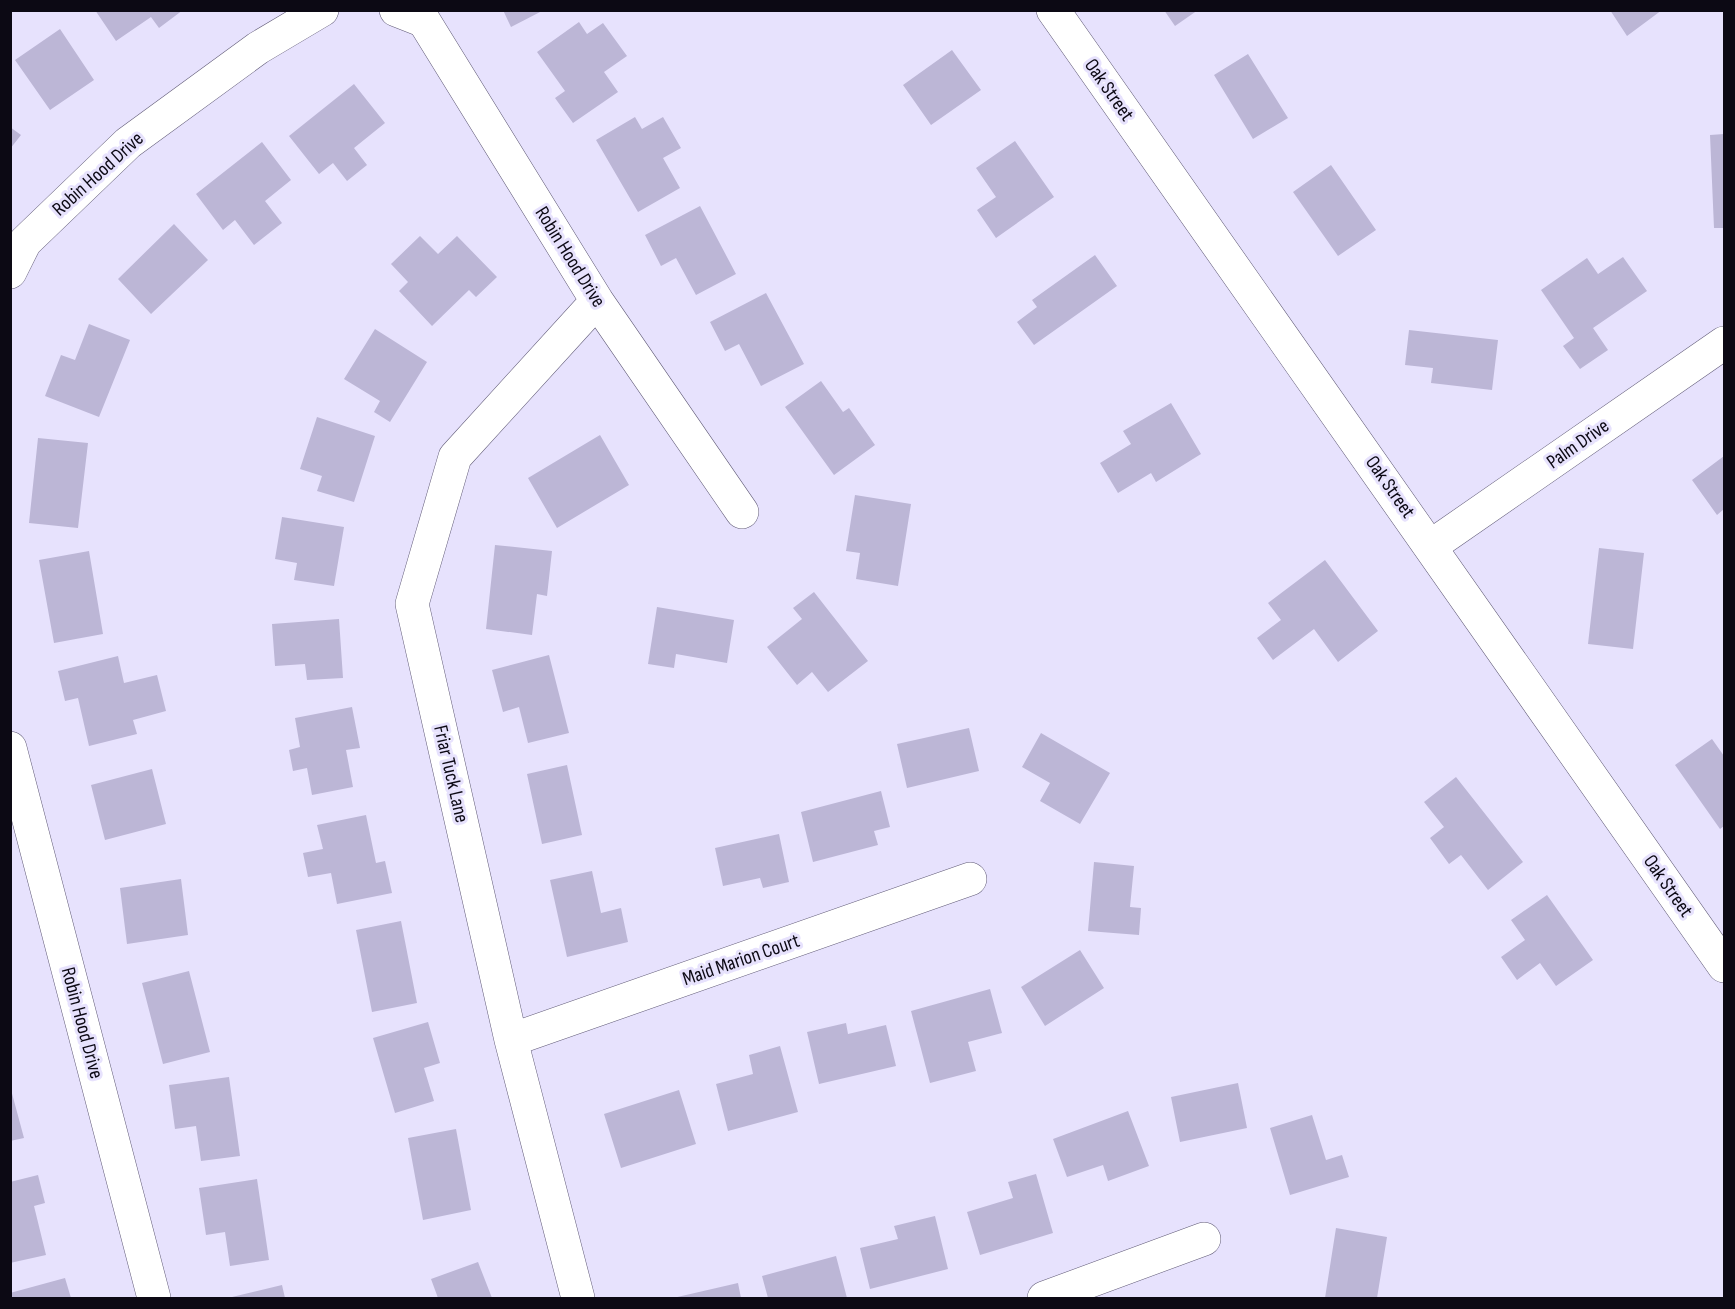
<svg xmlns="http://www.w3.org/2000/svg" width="1735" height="1309" font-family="'Sofia Sans Condensed',sans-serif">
  <rect width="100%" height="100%" fill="#e7e2fd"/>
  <path fill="#bcb6d6" d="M95,10h88l-24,18 -8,-11 -35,24z
    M503,10h41l-33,17z
    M1164,10h34l-23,16z
    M1610,10h52l-35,26z
    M579,22l8,12 16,-11 24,33 -23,16 14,20 -45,31 -18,-25 10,-7 -28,-39z
    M60,29l34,51 -44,30 -35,-50z
    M952,50l29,40 -50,35 -28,-40z
    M1248,54l40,64 -35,21 -39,-64z
    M354,84l31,39 -31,25 13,17 -20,16 -14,-18 -14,11 -30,-38z
    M635,117l7,12 21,-12 18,31 -18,10 17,30 -42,24 -42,-72z
    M10,127l11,8 -11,14z
    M1724,134v94h-10l-4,-93z
    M1015,141l39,56 -58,41 -19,-28 19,-13 -20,-29z
    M262,142l29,38 -26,21 17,22 -28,22 -19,-25 -12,10 -27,-36z
    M1331,165l45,65 -38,26 -45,-64z
    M700,206l36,68 -40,21 -20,-37 -15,8 -16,-31z
    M174,224l34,36 -57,54 -33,-35z
    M420,236l18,18 19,-18 40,41 -21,20 -7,-7 -37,36 -33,-35 9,-9 -17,-18z
    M1095,255l22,31 -83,59 -17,-23 20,-15 -5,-7z
    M1623,257l24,34 -54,37 15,22 -28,19 -17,-23 11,-8 -33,-48 46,-32 11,16z
    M766,293l38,71 -43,22 -22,-42 -14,7 -15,-29z
    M89,324l41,16 -31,77 -54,-21 16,-41 14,5z
    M375,329l52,33 -37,60 -16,-10 6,-11 -36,-22z
    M1409,330l89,10 -6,50 -61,-7 2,-15 -28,-3z
    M821,381l22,31 6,-4 26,37 -41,30 -49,-68z
    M1171,403l30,51 -45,28 -5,-9 -33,20 -18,-30 31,-19 -8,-13z
    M317,417l58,19 -21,66 -37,-11 5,-15 -22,-7z
    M600,435l29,50 -72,43 -29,-50z
    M38,438l50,5 -10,85 -49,-5z
    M1724,456v53l-7,6 -25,-35z
    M855,495l56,9 -13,82 -42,-7 4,-26 -14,-2z
    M282,517l62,10 -10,59 -40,-6 3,-17 -22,-4z
    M495,545l57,6 -5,45 -10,-2 -5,41 -46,-6z
    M1599,548l45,5 -11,96 -45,-5z
    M89,551l14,83 -49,9 -15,-83z
    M1325,560l53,71 -40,31 -24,-33 -41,31 -16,-22 24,-18 -13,-17z
    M814,592l54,69 -40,31 -16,-20 -15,13 -30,-38 35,-28 -9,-11z
    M657,607l77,13 -7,43 -51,-9 -2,14 -26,-4z
    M339,619l4,59 -36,2 -2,-16 -30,2 -3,-42z
    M549,655l20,78 -41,10 -9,-36 -16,5 -11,-42z
    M118,656l6,27 33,-8 9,36 -33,9 4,14 -48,12 -11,-48 -13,3 -7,-30z
    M352,707l8,41 -14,2 7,37 -41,8 -5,-27 -14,3 -4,-21 11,-3 -5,-29z
    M969,728l10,43 -72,17 -10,-44z
    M1041,733l69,40 -30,51 -40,-23 10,-18 -28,-16z
    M1712,739l12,17v70l-4,3 -45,-64z
    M567,765l15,70 -40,9 -15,-70z
    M152,769l14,55 -61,16 -14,-55z
    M1456,777l67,85 -35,28 -27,-35 -12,9 -19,-26 14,-11 -20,-25z
    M881,791l9,36 -16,4 4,14 -65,17 -12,-50z
    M366,815l10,48 9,-2 7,32 -55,11 -6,-31 -23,4 -5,-24 20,-4 -6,-24z
    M779,834l10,48 -26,6 -3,-10 -37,8 -8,-38z
    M1094,862l40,4 -4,41 11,1 -2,27 -51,-4z
    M592,871l9,42 20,-5 7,34 -61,15 -17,-77z
    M181,879l7,56 -61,9 -7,-56z
    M1547,895l46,65 -37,26 -16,-23 -23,17 -16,-23 24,-17 -14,-20z
    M401,921l16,82 -45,9 -16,-82z
    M1080,950l24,38 -59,38 -24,-39z
    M189,971l21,81 -47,12 -21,-81z
    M990,989l12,44 -34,9 8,29 -46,12 -19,-72z
    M428,1022l12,41 -16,5 10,33 -39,12 -22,-75z
    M846,1023l2,11 38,-9 10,41 -77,18 -12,-52z
    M780,1046l18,66 -70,19 -12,-47 37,-10 -4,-19z
    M229,1077l11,79 -39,5 -5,-35 -21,3 -6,-44z
    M1238,1083l9,45 -67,14 -9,-45z
    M10,1086l14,52 -14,3z
    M679,1090l17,54 -75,24 -17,-54z
    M1128,1111l21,55 -41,15 -5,-16 -36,12 -14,-38z
    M1312,1115l14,45 16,-5 7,22 -59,18 -20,-67z
    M456,1129l15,81 -48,10 -15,-82z
    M1036,1174l17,59 -73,22 -13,-43 46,-14 -5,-16z
    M38,1175l7,28 -11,3 12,49 -36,8v-81z
    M257,1179l12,81 -39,6 -5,-34 -19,3 -7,-47z
    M935,1216l13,53 -78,20 -10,-41 38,-9 -4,-13z
    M1336,1228l51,9 -10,61h-52z
    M836,1256l11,42h-79l-6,-22z
    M478,1262l14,36h-54l-7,-19z
    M65,1278l6,20h-60l-1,-5z
    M738,1283l3,15h-68z
    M282,1285l3,13h-53v-1z"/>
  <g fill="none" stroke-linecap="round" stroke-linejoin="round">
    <g stroke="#615b77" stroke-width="34">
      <path id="minor" d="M396,10l28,11 173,280 145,211
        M1053,10l671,956
        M10,272l15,-30 103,-99 130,-95 64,-38
        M1431,546l293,-203
        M10,748l144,550
        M511,1040l459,-161
        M578,1298l-67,-258 -99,-436 43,-147 142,-156
        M1044,1298l160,-59"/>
    </g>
    <use href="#minor" stroke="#fff" stroke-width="33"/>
  </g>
  <g text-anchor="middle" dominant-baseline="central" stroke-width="6" stroke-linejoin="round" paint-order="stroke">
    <g font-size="20" fill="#0c0914" stroke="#e7e2fd">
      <text transform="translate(1109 90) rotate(55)">Oak Street</text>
      <text transform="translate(98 174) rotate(-42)">Robin Hood Drive</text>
      <text transform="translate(570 257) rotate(58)">Robin Hood Drive</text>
      <text transform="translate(1578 444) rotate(-35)">Palm Drive</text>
      <text transform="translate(1390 487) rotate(55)">Oak Street</text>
      <text transform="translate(451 774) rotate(77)">Friar Tuck Lane</text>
      <text transform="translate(1668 886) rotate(55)">Oak Street</text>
      <text transform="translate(741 960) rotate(-19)">Maid Marion Court</text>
      <text transform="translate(82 1023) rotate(75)">Robin Hood Drive</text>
    </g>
  </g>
  <rect width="1735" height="1309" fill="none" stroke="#0c0914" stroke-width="24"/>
</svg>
